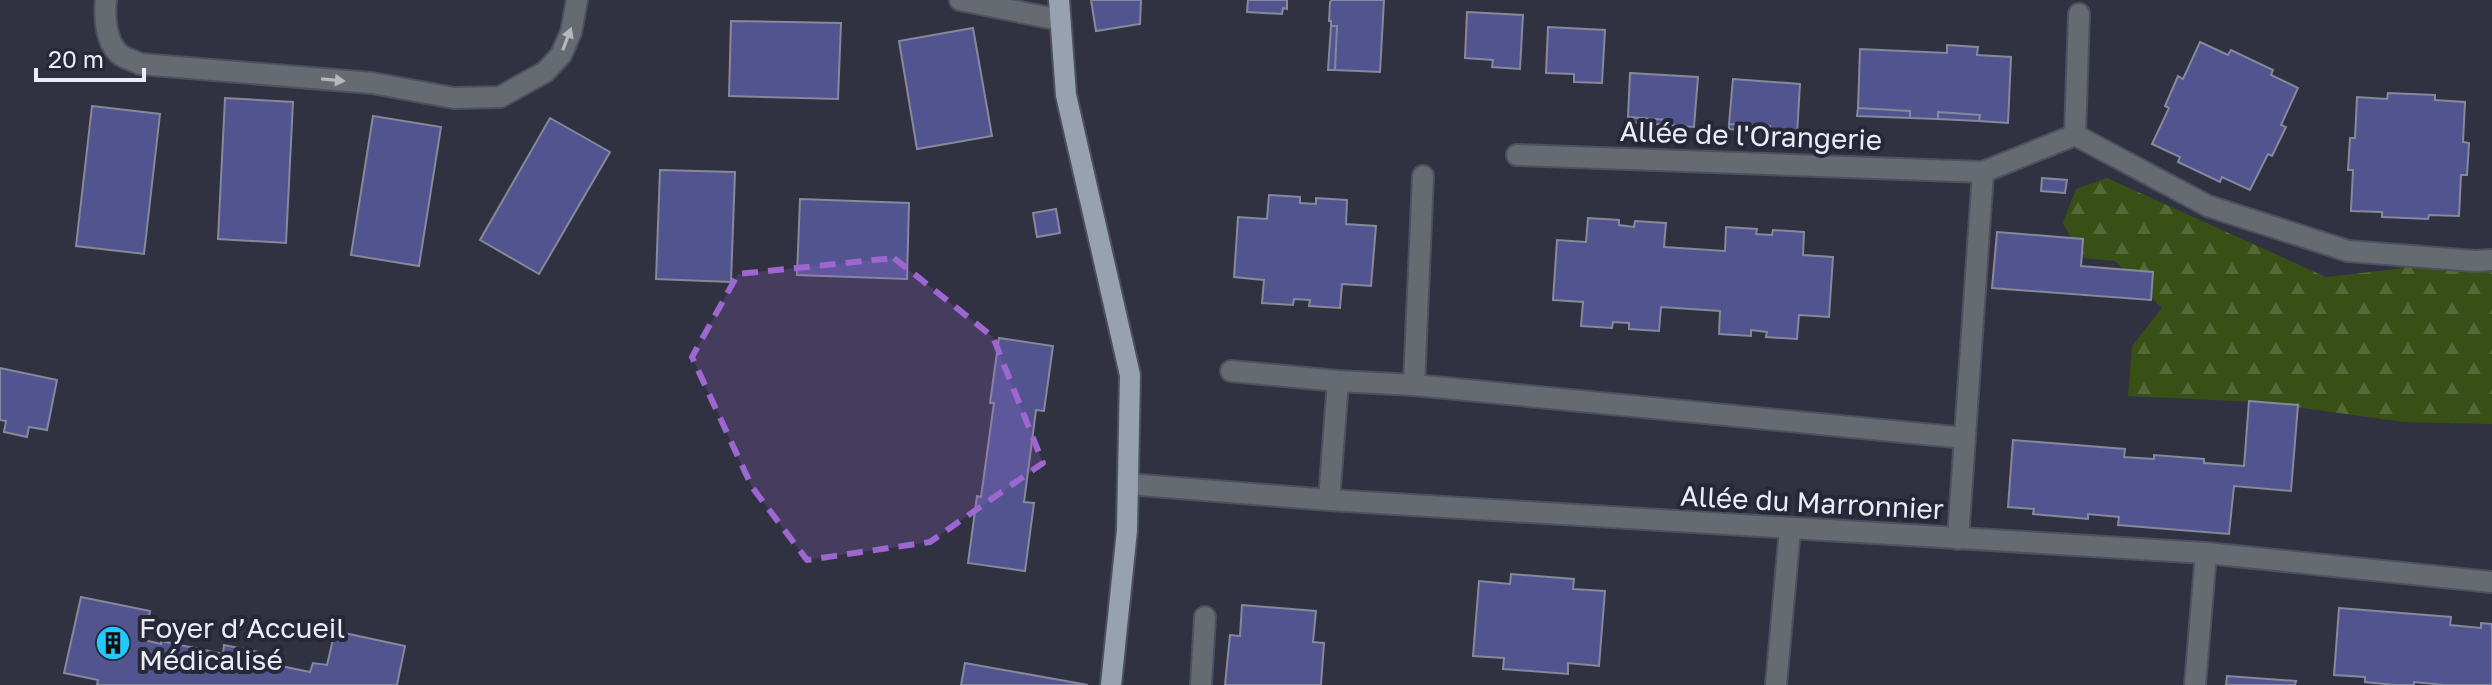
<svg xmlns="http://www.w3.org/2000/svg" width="2492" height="685" font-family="'Golos Text',sans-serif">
  <defs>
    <pattern id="forest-firs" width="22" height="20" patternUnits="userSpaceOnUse" patternTransform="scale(2)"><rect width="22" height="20" fill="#385015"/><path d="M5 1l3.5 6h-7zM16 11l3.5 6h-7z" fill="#556938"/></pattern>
  </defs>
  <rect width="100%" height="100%" fill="#303242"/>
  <path fill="url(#forest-firs)" d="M2107,178l219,99 71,-8 70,-17 25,-1v173l-88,-2 -146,-20 -130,-6 4,-50 30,-38 -47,-47 -33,-3 -19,-35 13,-34z"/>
  <path fill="#51548f" stroke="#86889b" stroke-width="2" d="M1091,0h50l-1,24 -44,7z
    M1248,0h39v9l-4,-1 -1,6 -35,-2z
    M1332,0h52l-4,72 -45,-2 2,-44h-6v-5h-2l1,-19z
    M1467,12l56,3 -3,54 -28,-2 1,-7 -28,-2z
    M731,21l110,2 -3,76 -109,-3z
    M1331,26h6l-2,44h-7z
    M1548,27l57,3 -3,53 -28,-1v-8l-28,-1z
    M973,28l19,108 -75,13 -18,-108z
    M2200,42l28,13 3,-5 42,20 -2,5 27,13 -17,37 5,2 -14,29 -4,-2 -18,36 -28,-13 -2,5 -42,-20 2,-5 -28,-13 17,-36 -4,-2 13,-30 5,3z
    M1947,45l31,2 -1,8 34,2 -3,66 -29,-2 1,-6 -42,-3v7l-28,-1v-7l-52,-3 2,-59 87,4z
    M1630,73l68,4 -4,50 -26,-2v-5l-40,-3z
    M1733,79l67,5 -3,50 -28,-2 1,-6 -41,-2z
    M2388,93l47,2v5l30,2 -2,40 6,1 -2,32h-6l-2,41 -30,-1 -1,4 -46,-2v-5l-31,-1 2,-41h-5l2,-32h5l2,-41 30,2z
    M225,98l68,4 -7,141 -68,-4z
    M92,106l68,8 -16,140 -68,-8z
    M1858,108l52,3v7l-53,-2z
    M1938,112l42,3 -1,6 -41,-2z
    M373,116l68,11 -22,139 -68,-11z
    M1628,117l40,3v5l-41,-3z
    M550,118l60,34 -71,122 -59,-34z
    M1729,124l41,2 -1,6 -40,-3z
    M660,170l75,2 -4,110 -75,-3z
    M2042,178l25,2 -2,13 -24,-2z
    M1269,195l31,2v6l16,1v-6l31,2 -1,24 30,2 -5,60 -29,-2 -2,24 -31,-2 1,-6 -16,-1 -1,6 -31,-2 2,-23 -30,-3 4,-60 29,2z
    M800,199l109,4 -2,76 -110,-4z
    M1056,209l4,24 -23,4 -4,-24z
    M1588,218l31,2v5l15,2 1,-6 31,2 -2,24 61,4 1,-24 31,2 -1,5 16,1 1,-5 31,2 -1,23 30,2 -4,60 -30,-2 -2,24 -31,-2 1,-5 -16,-2v6l-32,-2 1,-23 -59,-4 -2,24 -30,-2v-6l-16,-1 -1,6 -31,-2 2,-24 -30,-2 4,-60 29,2z
    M1997,232l86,7 -2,27 72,6 -2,28 -159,-12z
    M999,338l54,8 -9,65 -8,-1 -12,92 10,1 -9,68 -57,-8 9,-67 4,1 13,-94h-4z
    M0,368l57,12 -10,50 -18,-3 -2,10 -23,-5 2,-11 -6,-1z
    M2249,401l49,4 -7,86 -57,-5 -5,48 -111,-9 1,-8 -31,-3v5l-55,-5 1,-5 -26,-2 5,-67 112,9 -1,8 30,2v-4l50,4v4l40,3z
    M1511,574l63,5 -1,10 32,2 -6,75 -31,-3v11l-65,-5 1,-11 -31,-2 6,-75 31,3z
    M81,597l69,14 -6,29 17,4v-3l62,13 1,-9 35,7 -2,9 53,11 3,-9 14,2 8,-34 70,15 -8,39h-300l1,-5 -34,-7z
    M1242,605l74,6 -3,31 11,1 -3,42h-96l5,-50 10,1z
    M2339,608l112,9 -1,8 31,3v-5l11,1v61h-48l-30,-3v3h-19l-30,-3v-5l-31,-2z
    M965,663l123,22h-127z
    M2227,676l69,5 -1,4h-69z"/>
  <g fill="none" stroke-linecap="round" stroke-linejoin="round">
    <g stroke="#4e505f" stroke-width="24">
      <path id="minor" d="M106,0c-2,18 0,45 16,56 5,3 13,5 18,8l232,19 82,15 46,-1 45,-25 16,-17 10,-23 6,-32
        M960,0l100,20
        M2075,135l133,71 140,45 127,10 17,-1
        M1517,155l466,17
        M1231,371l107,10
        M1414,385l551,53
        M1128,484l201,16 877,53 286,29
        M1329,500l9,-119 76,4 9,-209
        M1958,539l25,-367 92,-37 4,-121
        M1201,685l4,-68
        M1776,685l14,-156
        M2195,685l11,-132"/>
    </g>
    <g stroke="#4e505f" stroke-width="24">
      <path id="major" d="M1059,0l7,95 64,280 -3,155 -16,155"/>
    </g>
    <use href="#minor" stroke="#666b72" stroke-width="20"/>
    <use href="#major" stroke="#97a1af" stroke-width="20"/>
  </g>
  <defs><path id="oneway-solid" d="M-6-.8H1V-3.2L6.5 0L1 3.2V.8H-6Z" transform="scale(2)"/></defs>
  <g fill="#b6b8c1">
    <use href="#oneway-solid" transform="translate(567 39) rotate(-69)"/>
    <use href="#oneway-solid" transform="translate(333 80) rotate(5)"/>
  </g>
  <path fill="#9d66d0" fill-opacity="0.2" stroke="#9d66d0" stroke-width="6" stroke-dasharray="16 10" stroke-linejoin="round" d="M894,258l99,79 50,126 -113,79 -123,18 -55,-73 -60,-130 46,-83z"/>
  <defs>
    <g id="building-disc" transform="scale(1.8)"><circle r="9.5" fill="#23c9fe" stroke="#262837"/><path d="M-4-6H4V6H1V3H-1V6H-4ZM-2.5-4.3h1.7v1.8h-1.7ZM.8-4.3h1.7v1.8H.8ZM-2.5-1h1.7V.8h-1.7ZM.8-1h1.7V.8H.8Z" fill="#111"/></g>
  </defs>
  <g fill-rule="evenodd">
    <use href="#building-disc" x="113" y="643"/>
  </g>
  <g text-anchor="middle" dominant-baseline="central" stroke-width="8" stroke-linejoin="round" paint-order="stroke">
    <g font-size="28" fill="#ebecf6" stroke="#262837">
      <text transform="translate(1751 135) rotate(2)">Allée de l'Orangerie</text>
      <text transform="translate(1812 502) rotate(3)">Allée du Marronnier</text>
    </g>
    <g font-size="28" fill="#ebecf6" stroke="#262837" text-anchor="start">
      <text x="139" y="627">Foyer d’Accueil<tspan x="139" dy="32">Médicalisé</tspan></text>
    </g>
  </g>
  <path d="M36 68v12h108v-12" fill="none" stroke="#ebecf6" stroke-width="4"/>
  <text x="48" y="68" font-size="24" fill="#ebecf6" stroke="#262837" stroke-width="6" paint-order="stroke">20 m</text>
</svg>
